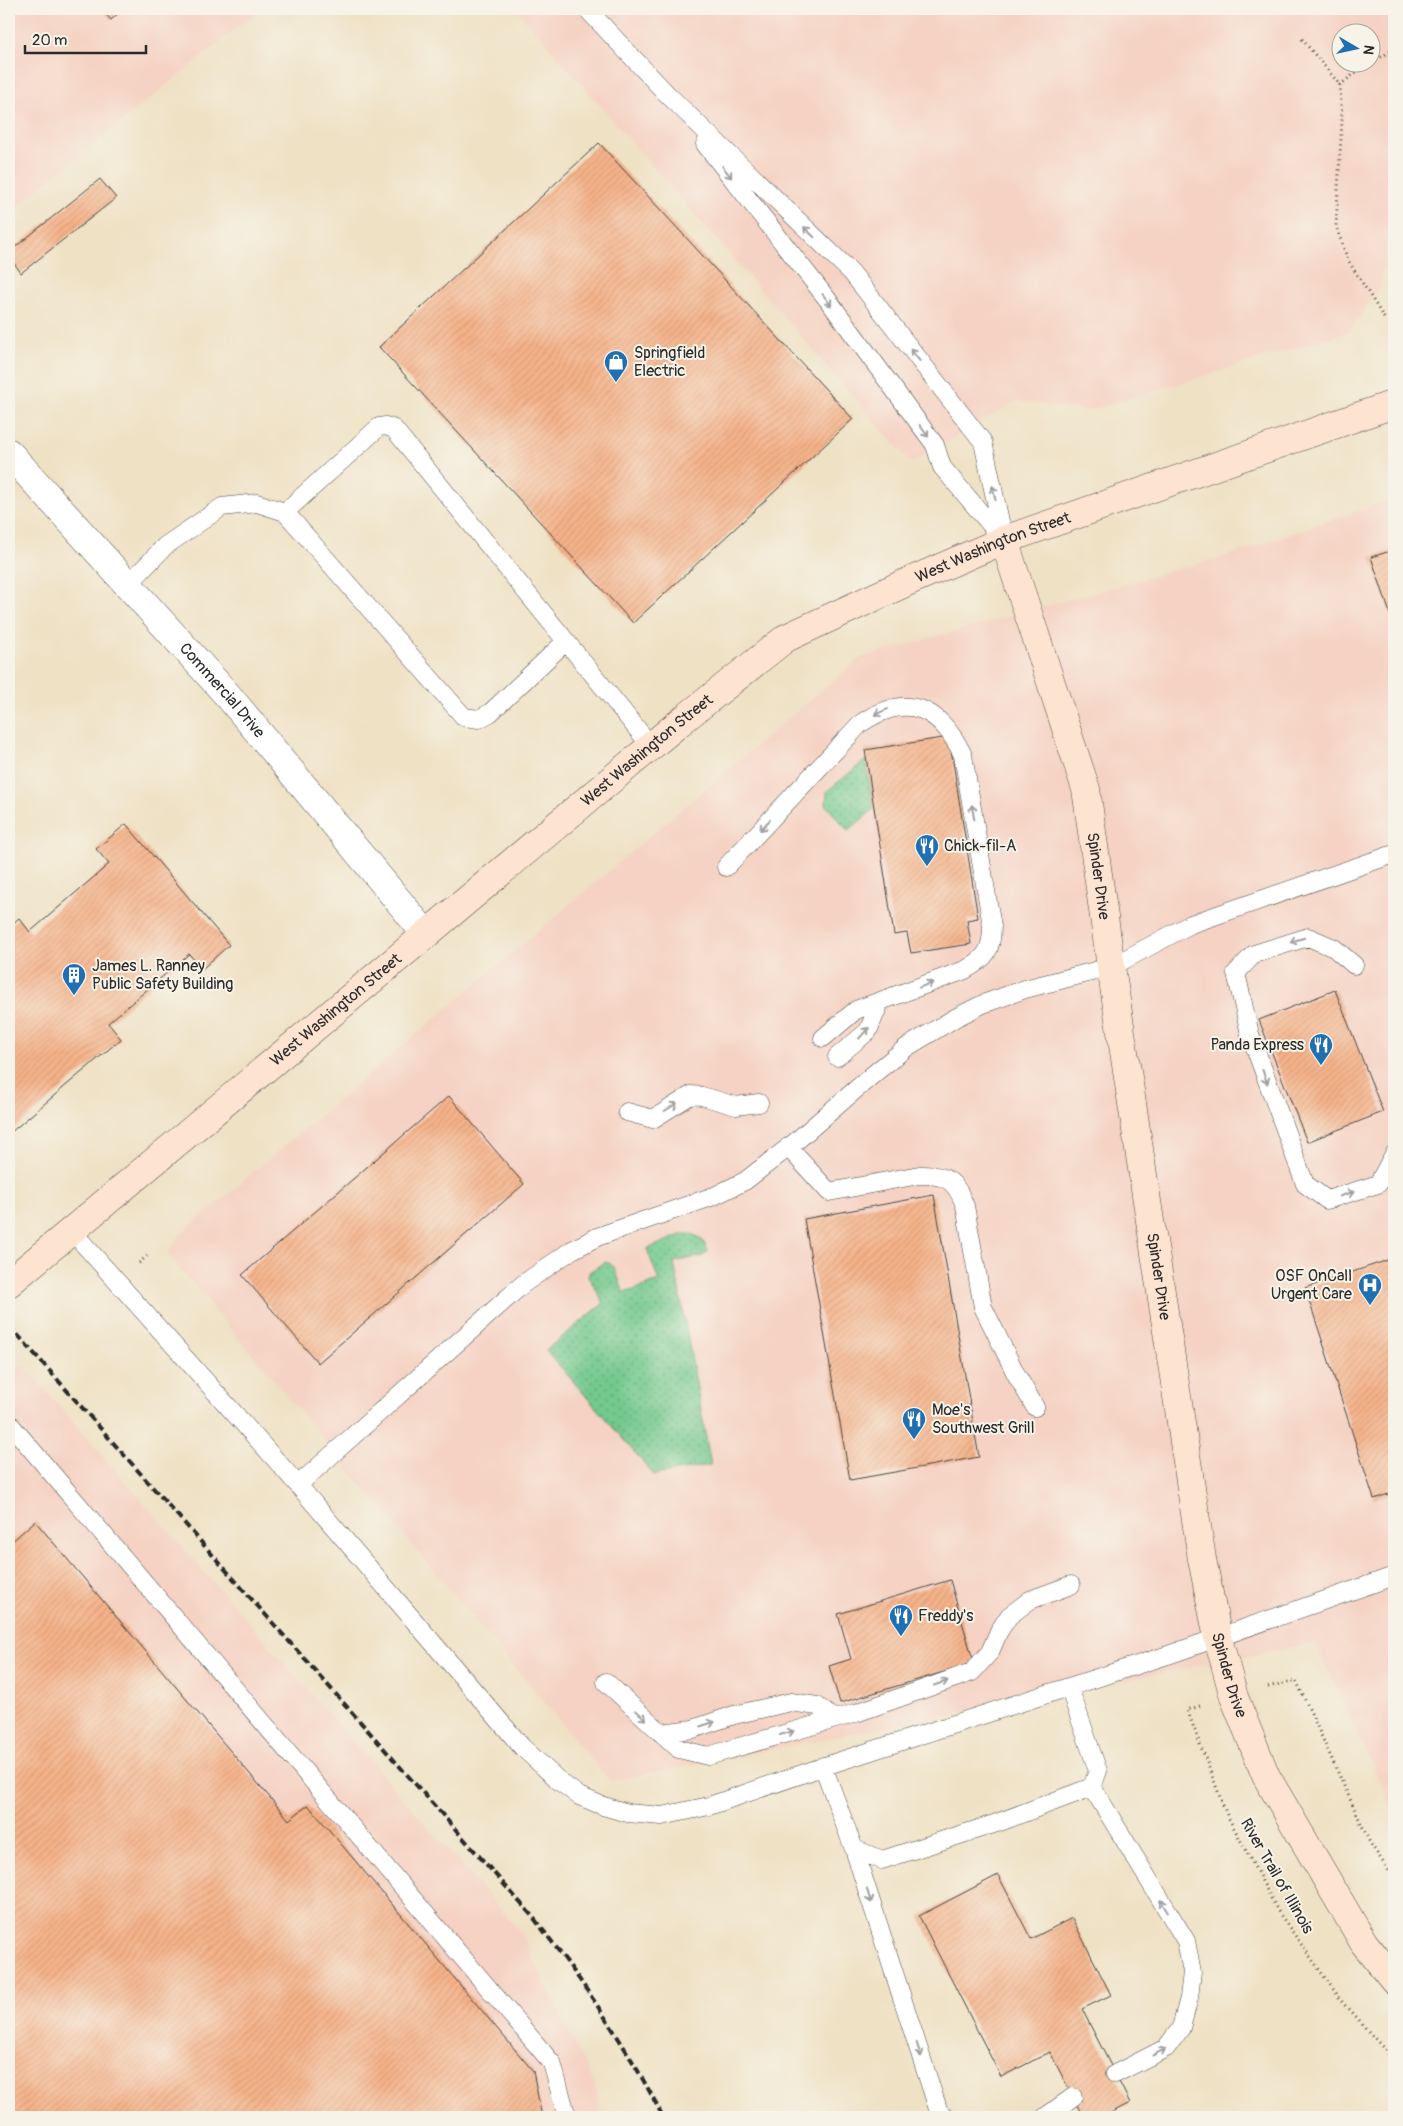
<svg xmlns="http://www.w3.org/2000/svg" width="1403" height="2126" font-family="Pangolin,sans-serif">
  <defs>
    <pattern id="park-dots" width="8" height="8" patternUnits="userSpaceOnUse" patternTransform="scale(1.25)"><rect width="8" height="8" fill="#73c98e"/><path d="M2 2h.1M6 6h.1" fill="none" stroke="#5fa374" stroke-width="1.8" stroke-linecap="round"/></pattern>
    <pattern id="building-hatch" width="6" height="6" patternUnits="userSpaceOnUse" patternTransform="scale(1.25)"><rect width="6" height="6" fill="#f6b38a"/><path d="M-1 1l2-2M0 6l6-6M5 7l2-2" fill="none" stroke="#d39a77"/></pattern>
  </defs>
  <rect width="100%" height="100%" fill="#f7f3e8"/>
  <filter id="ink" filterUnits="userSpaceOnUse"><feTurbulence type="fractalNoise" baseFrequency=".02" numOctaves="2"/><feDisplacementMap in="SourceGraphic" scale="10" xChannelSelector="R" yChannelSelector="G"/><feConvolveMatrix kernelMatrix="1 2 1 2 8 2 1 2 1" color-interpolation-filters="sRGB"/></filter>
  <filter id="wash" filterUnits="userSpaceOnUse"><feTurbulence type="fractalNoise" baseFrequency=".0096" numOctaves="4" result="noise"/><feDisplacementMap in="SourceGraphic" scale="20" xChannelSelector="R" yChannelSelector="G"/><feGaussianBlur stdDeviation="1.12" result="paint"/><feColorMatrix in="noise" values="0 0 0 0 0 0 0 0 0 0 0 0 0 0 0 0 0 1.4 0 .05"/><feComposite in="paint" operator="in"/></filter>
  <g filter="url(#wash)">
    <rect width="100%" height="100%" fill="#efe1c4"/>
    <path fill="#f5d2c3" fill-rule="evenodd" d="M9,9h252l-252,203z
      M516,9h878v197l-14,81 -31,45 -261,79 -71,-10 -106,62zM1340,32h30v30h-30z
      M1394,498v1314l-79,-169 -705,138 -442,-527 14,-21 678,-575 370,-103z
      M23,1365l498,568 73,150 9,34h-594v-741z"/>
    <path fill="url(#park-dots)" stroke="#4f7a5c" d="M866,760l8,49 -26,22 -22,-26 1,-14z
      M683,1234c14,-1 20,4 25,17l-5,5 -29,6 37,203 -57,10 -108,-125 58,-47 -16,-27 1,-4 16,-10 4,1 5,4 10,26 35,-12 -12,-32z"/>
    <g id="blocks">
      <path fill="url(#building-hatch)" d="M101,9h22l-12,11z
        M599,143l254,276 -220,204 -254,-276z
        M100,179l16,19 -95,75 -12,-17v-4z
        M1394,550v75l-23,-68z
        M949,737l29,181 -11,2 4,24 -60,9 -4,-20 -13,2 -29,-185z
        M126,824l103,121 -27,24 -13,-15 -81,69 13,16 -111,94 -1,-206 10,-9 11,14 79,-68 -13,-15z
        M1335,990l48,122 -76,30 -48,-122z
        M449,1096l75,88 -206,179 -76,-88z
        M934,1195l45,262 -129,23 -46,-261z
        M1394,1258v234l-20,7 -69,-211z
        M35,1521l254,299 19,-15 225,266 9,46h-533v-573z
        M950,1580l24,83 -134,40 -11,-37 22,-7 -13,-45z
        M998,1875l33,64 41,-21 39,77 -29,14 48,94 -27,14h-20l-33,-65 -49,25 -82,-161z"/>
    </g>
  </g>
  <g filter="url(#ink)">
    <use href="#blocks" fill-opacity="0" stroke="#484642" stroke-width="1"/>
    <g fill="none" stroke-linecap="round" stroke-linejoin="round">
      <g stroke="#484642" stroke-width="19">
        <path id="lane" d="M587,9l78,83 187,181 131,169 21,98
          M705,144l123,156 107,145 7,22 59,70
          M285,512l179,205 15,2 11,-6 75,-71
          M128,585l37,-39 57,-39 35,-4 28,9 94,-85 7,-1 8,3 257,317
          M726,867l134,-143c47,-32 79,-18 103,31l29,171c0,25 -6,32 -27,44l-109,40 -33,28
          M1354,965l-20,-17 -26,-11 -54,17 -18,19 14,61 55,150 22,16 51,-16 16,-30
          M837,1057l31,-26 12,-29
          M627,1112l26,7 38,-24 11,1 34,10 23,-3
          M788,1147l41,45 90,-17c28,-1 37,6 46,31l18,101 33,67 19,33
          M71,1230l227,255 224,262 37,34 20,15 24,10 25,7 34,3 47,-10 125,-43 337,-109 223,-78
          M9,1423l543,640 15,54
          M298,1485l225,-201 49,-34 25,-13 117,-41 31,-15 49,-38 82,-71 31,-25 48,-29 28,-14 42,-15 86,-22 80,-43 203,-70
          M606,1682l73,67 29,7 148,-43 116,-41 18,-20 9,-21 10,-15 21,-16 41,-15
          M661,1733l32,-4 41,-14 57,-13 26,4 17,13
          M823,1766l31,83 28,11 115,-37 95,-36 6,-16 -29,-84
          M1092,1787l94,154 6,31 -3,26 -8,30 -15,20 -51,26
          M854,1849l85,263 7,5
          M1045,2117l28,-20"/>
      </g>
      <g stroke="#484642" stroke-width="29">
        <g id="street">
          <path id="s1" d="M9,453l221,245 196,236"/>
        </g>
      </g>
      <g stroke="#484642" stroke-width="29">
        <g id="secondary">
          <path id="s2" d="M1004,540l82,249 25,178 91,592 16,79 16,59 32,79 98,167 30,37"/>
          <path id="s3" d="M9,1283l670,-560 107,-85 119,-55 99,-43 390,-136"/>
        </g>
      </g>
      <path stroke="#484642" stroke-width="3" stroke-dasharray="1 4" stroke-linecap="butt" d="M1302,39l38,46
        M1384,318l-36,-58 -12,-34 6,-106 -2,-35 15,-12 39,-24
        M139,1263l8,-7
        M1268,1687l28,-7 74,163 24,35
        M1200,1706l-13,4 40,105 52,98 64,90 51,57"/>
      <use href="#lane" stroke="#fff" stroke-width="18"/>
      <use href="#street" stroke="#fff" stroke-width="28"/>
      <use href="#secondary" stroke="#fde4d1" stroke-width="28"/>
      <path stroke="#2b2b2b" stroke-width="4" stroke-dasharray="8 4" stroke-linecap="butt" d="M9,1325l524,592c49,63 94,129 130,200"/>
    </g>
    <defs><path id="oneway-shaft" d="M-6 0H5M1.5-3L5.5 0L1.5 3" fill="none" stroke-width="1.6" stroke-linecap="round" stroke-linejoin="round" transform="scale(1.25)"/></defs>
    <g stroke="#a0a0a0">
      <use href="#oneway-shaft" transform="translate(727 172) rotate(52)"/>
      <use href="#oneway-shaft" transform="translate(809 232) rotate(-136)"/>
      <use href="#oneway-shaft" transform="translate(827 300) rotate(53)"/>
      <use href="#oneway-shaft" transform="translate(915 355) rotate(-128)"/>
      <use href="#oneway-shaft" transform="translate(924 431) rotate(53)"/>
      <use href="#oneway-shaft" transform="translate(994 493) rotate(-102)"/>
      <use href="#oneway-shaft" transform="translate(881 712) rotate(157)"/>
      <use href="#oneway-shaft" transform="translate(973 812) rotate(-100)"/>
      <use href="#oneway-shaft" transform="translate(765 825) rotate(133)"/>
      <use href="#oneway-shaft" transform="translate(1297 940) rotate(163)"/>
      <use href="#oneway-shaft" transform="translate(926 985) rotate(-21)"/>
      <use href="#oneway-shaft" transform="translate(864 1033) rotate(-48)"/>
      <use href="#oneway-shaft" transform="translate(1265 1077) rotate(70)"/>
      <use href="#oneway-shaft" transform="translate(671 1107) rotate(-32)"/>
      <use href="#oneway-shaft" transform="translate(1347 1194) rotate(-18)"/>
      <use href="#oneway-shaft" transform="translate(941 1683) rotate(-19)"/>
      <use href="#oneway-shaft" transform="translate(641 1715) rotate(43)"/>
      <use href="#oneway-shaft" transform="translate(708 1724) rotate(-18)"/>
      <use href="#oneway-shaft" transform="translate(787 1733) rotate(-16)"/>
      <use href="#oneway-shaft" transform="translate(869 1896) rotate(72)"/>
      <use href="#oneway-shaft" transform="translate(1164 1906) rotate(-121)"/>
      <use href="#oneway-shaft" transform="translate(919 2050) rotate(72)"/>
      <use href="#oneway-shaft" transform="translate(1159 2052) rotate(-28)"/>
    </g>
  </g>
  <defs>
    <g id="shop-pin" transform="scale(1.25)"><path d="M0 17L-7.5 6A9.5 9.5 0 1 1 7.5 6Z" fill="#1f6fb2" stroke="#f7f3e8"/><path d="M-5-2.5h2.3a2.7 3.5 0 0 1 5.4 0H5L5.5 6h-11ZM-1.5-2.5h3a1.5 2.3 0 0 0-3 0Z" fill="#fff"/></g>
    <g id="restaurant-pin" transform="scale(1.25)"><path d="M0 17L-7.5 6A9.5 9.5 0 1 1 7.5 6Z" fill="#1f6fb2" stroke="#f7f3e8"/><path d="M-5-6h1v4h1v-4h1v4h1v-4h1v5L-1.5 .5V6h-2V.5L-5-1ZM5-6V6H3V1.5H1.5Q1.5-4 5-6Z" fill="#fff"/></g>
    <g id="building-pin" transform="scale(1.25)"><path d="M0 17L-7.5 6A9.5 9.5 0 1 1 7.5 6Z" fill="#1f6fb2" stroke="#f7f3e8"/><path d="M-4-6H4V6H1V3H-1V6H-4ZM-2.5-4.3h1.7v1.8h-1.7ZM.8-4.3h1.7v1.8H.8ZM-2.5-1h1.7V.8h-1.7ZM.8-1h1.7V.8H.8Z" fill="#fff"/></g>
    <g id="hospital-pin" transform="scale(1.25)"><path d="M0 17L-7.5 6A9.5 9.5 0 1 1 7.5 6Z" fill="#1f6fb2" stroke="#f7f3e8"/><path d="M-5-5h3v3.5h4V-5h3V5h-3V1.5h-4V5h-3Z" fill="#fff"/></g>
  </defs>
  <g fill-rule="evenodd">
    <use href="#shop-pin" x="616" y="362"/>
    <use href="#restaurant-pin" x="927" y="846"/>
    <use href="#building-pin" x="74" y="975"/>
    <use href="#restaurant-pin" x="1321" y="1045"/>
    <use href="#hospital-pin" x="1370" y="1285"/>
    <use href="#restaurant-pin" x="914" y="1419"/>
    <use href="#restaurant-pin" x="901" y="1616"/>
  </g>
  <g text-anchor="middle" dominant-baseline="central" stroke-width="4" stroke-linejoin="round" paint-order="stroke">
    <g font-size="16" fill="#2b2b2b" stroke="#f7f3e8" text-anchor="start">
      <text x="634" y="353">Springfield<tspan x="634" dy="18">Electric</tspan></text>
      <text x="944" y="846">Chick-fil-A</text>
      <text x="92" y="966">James L. Ranney<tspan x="92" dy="18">Public Safety Building</tspan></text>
      <text x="1304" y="1045" text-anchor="end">Panda Express</text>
      <text x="1352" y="1276" text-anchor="end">OSF OnCall<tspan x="1352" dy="18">Urgent Care</tspan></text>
      <text x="932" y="1410">Moe's<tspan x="932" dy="18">Southwest Grill</tspan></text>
      <text x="918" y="1616">Freddy's</text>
    </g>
    <g font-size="16" fill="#2b2b2b" stroke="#f7f3e8">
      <text stroke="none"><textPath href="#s3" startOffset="1236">West Washington Street</textPath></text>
      <text stroke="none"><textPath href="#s1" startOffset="319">Commercial Drive</textPath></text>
      <text stroke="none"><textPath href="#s3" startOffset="831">West Washington Street</textPath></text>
      <text stroke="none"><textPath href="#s2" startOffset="350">Spinder Drive</textPath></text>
      <text stroke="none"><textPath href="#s3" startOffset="426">West Washington Street</textPath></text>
      <text stroke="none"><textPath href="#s2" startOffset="755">Spinder Drive</textPath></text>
      <text stroke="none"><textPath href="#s2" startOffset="1160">Spinder Drive</textPath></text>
      <text transform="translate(1277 1876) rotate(60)">River Trail of Illinois</text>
    </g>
  </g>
  <rect width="1403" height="2126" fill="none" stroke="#f7f3e8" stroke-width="30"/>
  <g transform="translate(1356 48) rotate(99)"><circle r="24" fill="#f7f3e8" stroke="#a5a39c"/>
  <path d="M0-4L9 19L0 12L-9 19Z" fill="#1f6fb2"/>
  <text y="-8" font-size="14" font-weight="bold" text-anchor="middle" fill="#2b2b2b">N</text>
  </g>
  <path d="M25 45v8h121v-8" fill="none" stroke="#2b2b2b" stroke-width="2.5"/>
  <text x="32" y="45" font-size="15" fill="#2b2b2b" stroke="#f7f3e8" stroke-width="4" paint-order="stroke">20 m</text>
</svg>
